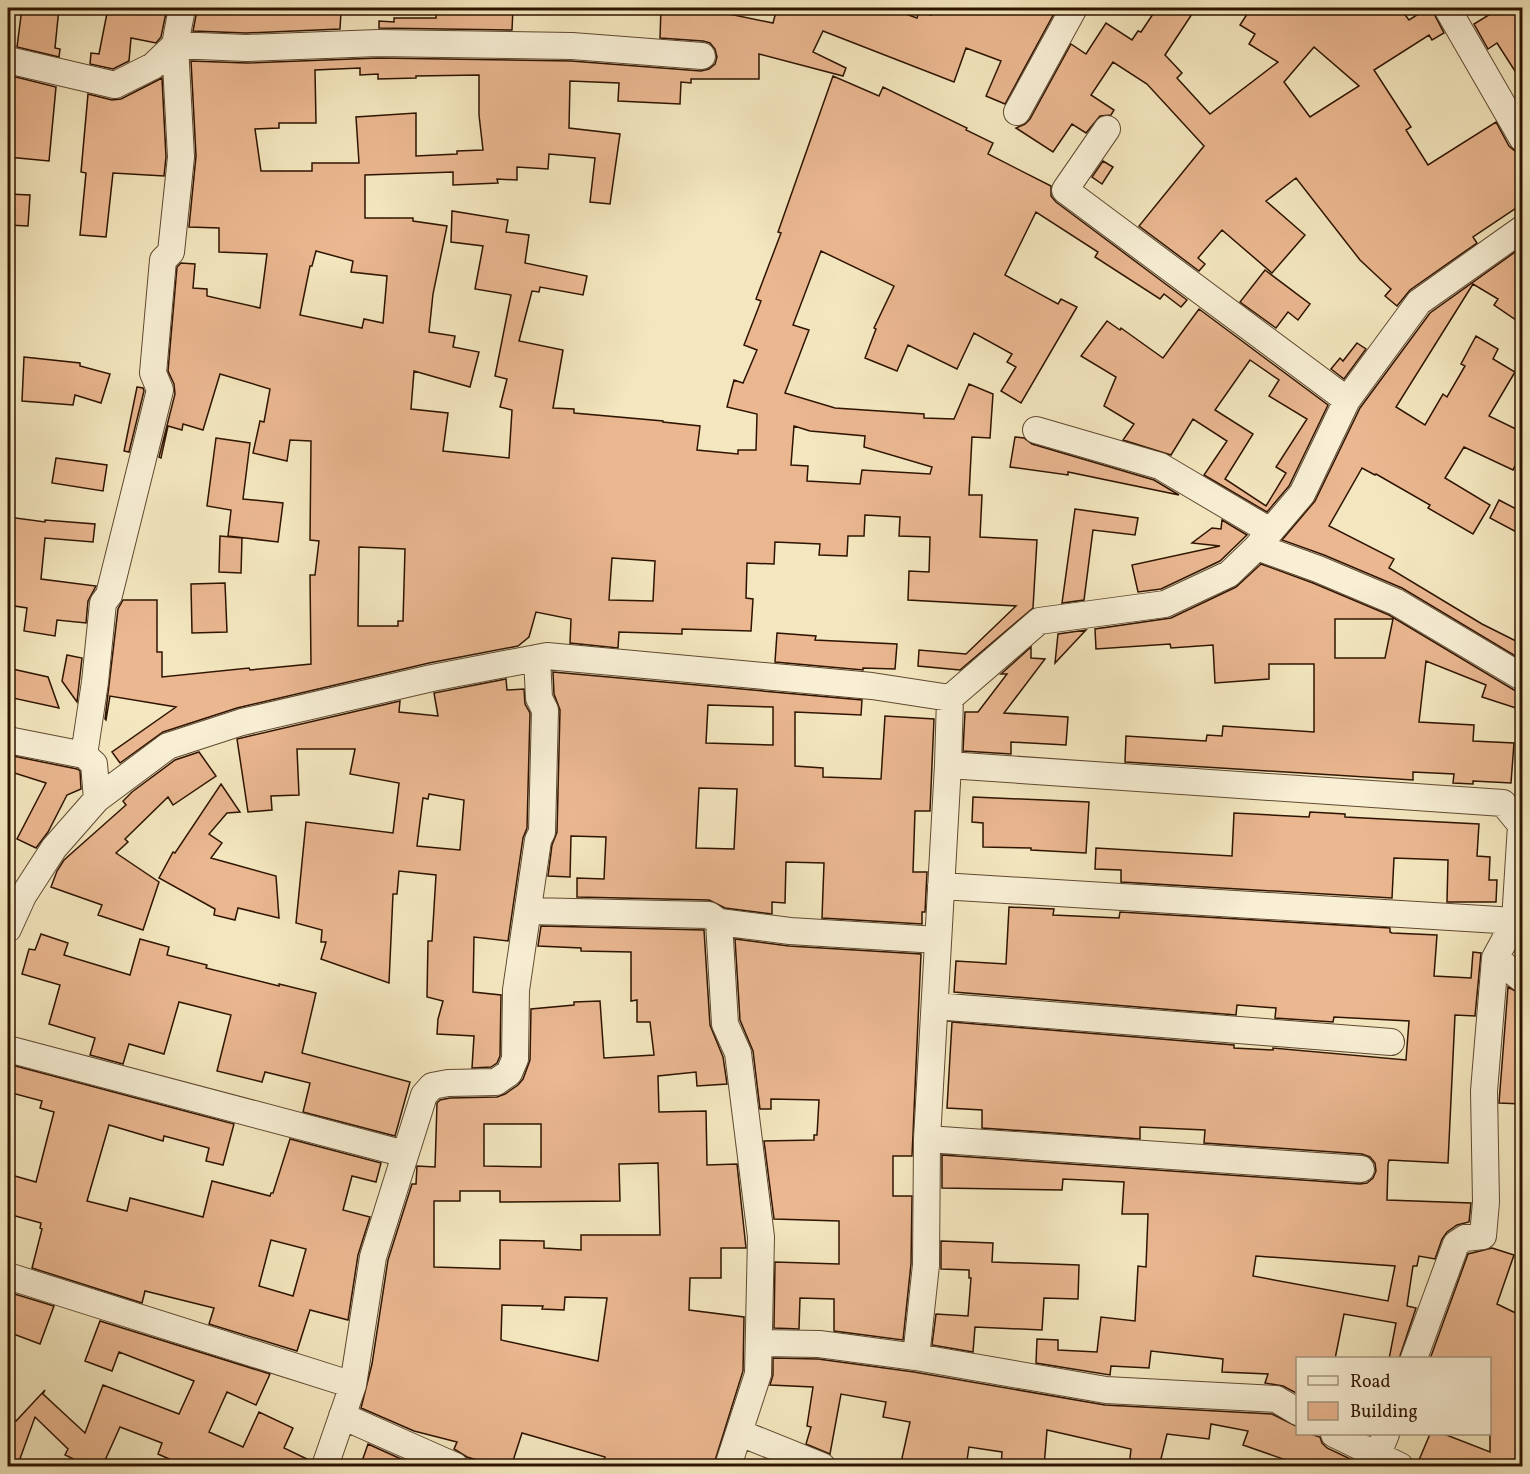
<svg xmlns="http://www.w3.org/2000/svg" width="1530" height="1474" font-family="Vollkorn,serif">
  <rect width="100%" height="100%" fill="#f4e7bf"/>
  <filter id="stains"><feTurbulence type="fractalNoise" baseFrequency=".00333" numOctaves="4"/><feColorMatrix values="0 0 0 0 .2 0 0 0 0 .09 0 0 0 0 .02 0 0 0 .5 -.17"/></filter>
  <radialGradient id="worn" r=".72"><stop offset=".6" stop-color="#630" stop-opacity="0"/><stop offset="1" stop-color="#630" stop-opacity=".3"/></radialGradient>
  <path fill="#eab790" stroke="#2e1400" stroke-width="1.5" fill-rule="evenodd" d="M22,8h37l-4,40 5,1 -1,8 -42,-10z
    M108,8h59l-6,29 -5,6 -25,-5 -2,23 -16,8 -23,-5 1,-11 8,1z
    M436,8h77l-1,22 -133,-2v-7l15,1v-4h42z
    M661,8h39l73,15 4,-15h112l28,10 2,-7 12,4 3,-7h34l15,4 2,-4h72l-52,96 -19,-8 15,-35 -35,-13 -12,34 -131,-51 -10,21 33,16 -3,8 -84,-22v25h-68v4l-10,-1 -1,22 -62,-3 1,-18 -49,-2 -1,47 51,6 -10,70 -20,-2 5,-44 -46,-4 -1,15 -31,-2v13l-20,-1 1,4 -45,2v-13l-88,3v43h48v3l34,5 -14,68 -4,38 26,4 -2,11 26,5 -9,35 -56,-16 -3,38 37,4 -5,38 66,7 3,-48 -12,-3 7,-28 -12,-3 16,-81 -36,-6 8,-43 -32,-4 1,-31 56,9 -2,12 23,3 -4,28 62,13 -4,19 -43,-8 -1,5 -7,-1 -13,50 44,9 -10,58 21,1v4l89,8v1l37,4 -3,24 41,4v-4h18l1,-36 -30,-7 7,-27 9,3 14,-33 -13,-5 17,-44 -5,-2 25,-66 -3,-1 55,-156 46,20 4,-9 84,41 -1,2 27,13 -5,11 63,32v10l5,6 131,98 -6,7 -17,-13 -4,5 -65,-42 3,-5 -62,-40 -31,63 53,29 3,-5 16,8 -56,96 -20,-12 15,-24 -9,-5 5,-8 -38,-21 -17,36 -49,-24 -11,26 -32,-13 11,-29 -2,-1 20,-42 -73,-35 -28,74 16,5 -24,63 50,15 89,6v4l30,1 15,-35 24,10 -3,44 -18,-1 -3,58h13l-2,42 57,3 -4,68 -73,62 -42,-4 1,-16 47,4 50,-48 -108,-6 1,-29 20,1 1,-35 -31,-1 1,-19 -35,-2 -1,21h-16l-1,20 -28,-1 1,-11 -45,-2 -1,22 -27,-1 -1,35 7,1 -2,32 -69,-2v5l-63,-2 -1,16 -48,-5 1,-24 -35,-7 -7,25 -11,9 -89,17 -192,45 -74,24 -43,31 -8,-11 64,-45 -66,-11 -4,24 -1,-1 13,-110 5,-9h34v52h5v25l87,-9 1,2 61,-6 -1,-89h5l4,-34 -9,-1 1,-99 -21,-1 -3,21 -34,-8 7,-32 4,1 6,-33 -50,-15 -17,56 -20,-6 -1,6 -14,-4 -7,32 -2,-1 16,-63 -1,-10 -6,-13 9,-104 4,-4 14,1 -2,24 14,1v7l53,12 7,-54 -48,-2v-24l-30,-1 7,-71 -5,-95 56,2 131,-5 193,3 130,10 8,-2 6,-5 2,-7 -2,-8 -5,-6 -7,-2 -43,-3zM360,68v7l18,-1v5l38,-1v-2l63,-1v40l4,35 -26,1v3l-41,2v-43l-60,4 3,46h-47v8h-51l-6,-42 24,-1v-5h37l-1,-53zM316,251l37,10 -2,11 36,4 -4,47 -19,-4 -2,9 -62,-13 10,-49h2zM794,426l16,5 55,5 -1,11 68,20 -2,7 -68,-4 -2,14 -53,-3 1,-15 -17,-1zM359,547l46,2 -2,72h-5v5h-40zM612,558l43,3 -2,40 -44,-1z
    M1157,8h39l-31,47 17,18 -5,5 33,36 68,-52 -29,-18 6,-10 -15,-9 11,-17h149l9,12 19,-12h3l13,25 -12,7 -3,-5 -55,35 37,57 -5,3 22,35 68,-43 13,24 6,5 7,2v51l-49,33 4,6 -67,47 -13,16 -12,-10 6,-7 -31,-29 -64,-82 -30,23 39,34 -33,38 -50,-43 -24,28 7,6 -6,7 -60,-45 65,-80 -57,-62 -34,-22 -22,33 23,15 -3,5 -11,1 -14,17 -14,-9 -19,28 -37,-24 9,-4 5,-5 41,-75 15,10 20,-31 26,17 6,-9 3,1zM1314,47l45,39 -49,31 -26,-35z
    M1500,8h22v74l-25,-39 -9,6 -14,-25z
    M277,9l64,3 -1,17 -94,4 -53,-2 4,-21 79,4z
    M8,75l48,12 -7,74 -41,-4z
    M162,78l4,79 -2,19 -51,-3 -7,64 -26,-2 6,-62 -5,-1 7,-78 24,6 9,-1z
    M1103,161l10,6 -11,17 -10,-7z
    M8,194l22,1 -2,31 -20,-1z
    M1522,247v77l-28,-19 4,-6 -25,-15 -77,123 29,18 18,-31 4,3 18,-31 -4,-2 15,-28 22,13 -5,10 22,13 -26,44 33,16v19l-9,19 -49,-23 -19,31 45,27 -17,29 -45,-26 2,-3 -54,-31 -1,1 -13,-7 -33,58 65,33 -5,9 93,56 40,20v16l-120,-72 -78,-33 -42,-15 33,-39 45,-93 70,-95z
    M1265,270l45,34 -12,16 -10,-8 -12,16 -36,-26z
    M1199,309l129,96 -39,81 -22,26 -63,-37 23,-34 -34,-22 -22,36 -48,-15 11,-16 -30,-18 12,-29 -35,-21 26,-35 13,9 1,-2 42,30zM1250,360l29,20 -10,16 38,23 -31,48 10,6 -20,33 -41,-27 28,-45 -38,-24z
    M1357,343l9,6 -22,30 -13,-10 9,-11 3,3z
    M24,357l56,6v3l30,8 -9,29 -26,-8 -2,10 -51,-4z
    M137,387l6,1 1,3 -15,61 -5,-1z
    M1015,437l9,1 8,6 122,36 25,15 -111,-23v3l-58,-8z
    M216,438l34,5 -7,56 40,4 -5,39 -50,-6 3,-26 -24,-4z
    M56,458l51,7 -4,26 -51,-8z
    M1499,500l23,12v23l-32,-17z
    M1075,509l63,9 -3,17 -42,-5 -9,70 -22,3z
    M8,517l37,5v-2l50,4 -2,18 -48,-4 -4,41 55,7 -8,15 -2,22 -29,-3 -2,16 -31,-5 3,-23 -19,-3z
    M1222,520l25,15 -27,26 -59,28 -23,3 -6,-27 88,-19 -28,-3 20,-15 9,1z
    M220,536l22,2 -1,35 -22,-1z
    M1261,564l52,19 76,32 125,75 8,2v18l-40,-13 4,-12 -60,-24 -7,61 55,3 -1,16 41,2 -3,40 -38,-2v3l-20,-1 1,-9 -41,-2v8l-288,-18 1,-26 80,5 1,-6 15,1 1,-10 91,6v-68h-45v15l-54,4 -2,-38 -42,3 -1,-4 -74,5 -1,-20 76,-11 65,-31zM1335,619h58l-8,39h-50z
    M225,583l2,49 -35,1 -1,-49z
    M1086,630l-31,33 3,-29z
    M777,633l39,3 -1,4 82,4 -2,25 -32,-1v2l-88,-8z
    M1031,647v11l14,1 -41,54 64,4 -2,28 -55,-3v12l-48,-3 2,-39h13l29,-38h-6z
    M67,655l15,3 -5,44 -15,-21z
    M8,668l40,9 11,31 -51,-11z
    M553,672l309,28 -1,15 -66,-3v54l28,2v9l58,2 4,-63 49,3 -4,92h-15l-2,61h14l-2,40h-3v12l-100,-6 2,-55 -38,-1 -1,41 -13,-1v12l-47,-6 -16,-8 -132,-3v-19l27,1 2,-42 -35,-1 -1,41 -22,-1 4,-31 5,-13 3,-122 -6,-16zM708,705l65,2v38l-67,-2zM699,788l38,1 -3,60 -38,-1z
    M506,679l1,11 17,-1 1,15 5,9 -3,115 -4,10 -15,103 -34,-4 -1,55 28,3 -1,61 -3,7 -6,4 -19,1 2,-32 -37,-2 1,-15 5,-18 -16,-4 1,-56h4l4,-66 -37,-4 -2,23h-4l-4,89 -68,-24 5,-17h-5l1,-12 -26,-7 10,-101 87,11 6,-50 -49,-9 5,-25h-58l2,46 -28,1 1,14 -24,2 -11,-73 163,-38 -1,11 39,4 -4,-23zM429,794l35,6 -4,50 -43,-4 6,-48 5,1z
    M199,752l17,24 -43,29 -5,-8 -43,42 3,3 -12,11 43,29 -16,48 -45,-15 4,-10 -51,-18 6,-16 7,-11 62,-55 -3,-4 9,-9 43,-32z
    M8,755l69,14 3,2 1,18 -14,6 -19,37 -12,16 -19,-9 29,-56 -38,-12z
    M221,784l19,28 -13,1 -18,21 13,9 -11,15 65,18 3,42 -41,-10 -3,12 -21,-5 1,-6 -56,-31 14,-26 2,1z
    M973,797l116,5 -3,51 -55,-3v-2l-48,-1v-24l-11,-1z
    M1310,812l35,2v3l134,7 -2,32 13,1 -1,23h8l-1,22h-49l1,-42 -54,-2 -2,40 -271,-16v-12l-26,-1 1,-21 136,8 2,-43 75,4z
    M1009,907l45,2 -1,6 66,3 1,-6 270,16v4l2,1 45,2 -3,41 37,2 2,-26 8,1 -6,63 -20,-1 -7,148 -59,-3 -1,4 -1,36 84,3 -2,19 -12,3 -10,7 -5,7 -7,20 -16,-3 -2,10h-4l-6,40 9,2 -17,51h-10l7,-36 -52,-9 -9,45h-37v35l-15,-8 -18,-3 3,-9 -46,-2 1,-13 -72,-8 -2,17 -38,-2 -1,9 -74,-12 1,-24 21,1v10l39,2 4,-35 34,4 3,-55 8,1 2,-53h-26l2,-32 -61,-3 -1,11 -120,-2v-33l418,29 7,-1 6,-5 3,-7 -1,-8 -5,-6 -8,-3 -158,-11 1,-13 -65,-3v12l-158,-11v-18l-35,-2 5,-86 282,23v3l39,2v-2l133,12 3,-39 -75,-4 -1,5 -58,-4 1,-10 -39,-3 -1,10 -282,-23 2,-31 50,3zM1256,1256l139,10 -7,35 -135,-25z
    M541,926l163,4 6,95 13,32 4,27 -30,2 -1,-14 -38,4 1,36 47,-1 1,54 30,-1 9,84h-25v30h-31l-1,32 55,7 -1,54 -30,96h-111l3,-10 -83,-24 -11,34h-33l2,-6 -13,-4 -13,-8 3,-7 -43,-11 -53,-23 11,-44 16,-104 24,-76h4l1,-18 18,1 2,-64 3,-3 10,-2 47,-1 8,-3 13,-9 5,-6 7,-19 1,-51 43,-4v-3l26,-1 4,57 50,-3 -4,-33h-13v-22l-6,1v-49l-50,-1v-3l-43,-2zM484,1124h57v43l-57,-1zM658,1163l2,72h-79v15l-37,-2v-7l-44,-1v29l-66,-2v-66h26v-10h40v11l120,-1 -1,-37zM565,1297l42,1 -9,63 -97,-21 1,-35 41,1 -1,3 22,1z
    M41,934l27,9 -4,12 66,20 10,-36 29,8 -2,8 40,10 -1,3 73,18v-2l37,9 -14,60 108,29 -15,54 -92,-24 7,-29 -45,-11 -3,10 -45,-11 14,-56 -52,-13 -15,52 -35,-10 -6,20 -33,-9 5,-17 -46,-14 11,-39 -38,-11 7,-25 6,1z
    M735,939l54,7 132,8 -9,202h-19v40h19l-1,68 -8,76 -69,-9v-32l-34,-1 -1,31 -25,-1 1,-66 64,2v-43l-65,-2 -10,-78 50,-1v-5h3l2,-35 -48,-1v10h-11l-7,-58 -13,-31z
    M1508,987l13,7 -3,44h4v66l-23,-1z
    M8,1064l226,60 -11,41 -17,-4 3,-13 -45,-12 -1,5 -54,-16 -22,76 40,10 3,-13 73,19 9,-36 58,15 1,-3h2l17,-54 91,24 -5,19 -24,-6 -9,34 27,7 -12,38 -10,65 -38,-10 -13,41 -88,-27 5,-16 -69,-17 -3,12 -110,-35 10,-39 -2,-1 1,-5 -33,-9v-40l28,8 18,-70 -14,-4 2,-7 -34,-9zM271,1240l35,9 -13,47 -34,-10z
    M941,1241l52,2 -1,19 87,3 -1,34 -34,-1 -2,32 -67,-3 -2,25 -41,-7 4,-31 32,2 3,-38h-2v-8l-28,-1z
    M1492,1248l22,7 -17,49 25,12v151h-106l14,-33h14l46,18v-93h-60l38,-105z
    M8,1292l46,14 -14,38 -32,-12z
    M100,1321l170,53 -14,31 -29,-13 -18,40 34,15 16,-35 34,16 -9,20 27,13 -1,6h-123l-29,-13 4,-11 -42,-16 -18,40h-12l-25,-12 3,-6 -33,-32 -18,50h-9v-49l8,3 29,-31 -2,4 42,39 18,-48 76,29 15,-33 -75,-29 -7,19 -27,-10z
    M773,1358l45,1 96,13 191,33 167,9 26,13v7h12l10,3 2,6 5,5 40,19h-61l-63,-22 5,-14 -37,-7 -2,15 -42,-5 -8,33h-30l2,-18 -84,-19 -3,37h-43l1,-15 -33,-5 -3,20h-16l-29,-7 -1,7h-20l10,-45 -27,-5 3,-15 -45,-8 -11,60 -24,-10 5,-17 -4,-1 6,-39 -43,-2 3,-10z
    M368,1444l33,15 -2,8h-39z"/>
  <g fill="none" stroke-linecap="round" stroke-linejoin="round">
    <g stroke="#604930" stroke-width="28">
      <path id="minor" d="M1447,8l75,130
        M8,60l107,25 38,-19 22,-21 71,3 132,-5 194,3 130,10
        M1017,112l57,-104
        M1107,129l-42,61 282,210
        M1036,430l124,36 110,65
        M1257,547l61,22 78,33 126,75
        M8,740l76,15
        M97,799l-3,-35 -10,-9 11,-73 8,-79 6,-8 51,-205 -7,-17 10,-113 8,-8 10,-95 -6,-112 7,-37
        M941,886l574,35
        M529,911l180,4 10,7 71,9 148,9
        M719,922l6,102 13,29 23,184 -3,137 -30,92
        M8,929l15,-33 31,-48 43,-49 71,-53 74,-24 190,-44 115,-22 325,30 78,12
        M1495,958l27,21
        M935,1006l456,36
        M8,1049l397,105
        M927,1139l434,30
        M8,1276l345,109
        M759,1343l60,1 97,13 190,33 170,9 22,13
        M916,1357l10,-92 1,-126 21,-374
        M1414,1358l42,-114 9,-6 18,-2 3,-34 -2,-111 11,-133 20,-37 6,-96 -18,-22 -555,-38 2,-67 89,-77 126,-17 64,-30 28,-27 45,-53 45,-94 72,-98 103,-73
        M342,1416l113,50
        M740,1433l82,33
        M1334,1434l66,32
        M1377,1456l9,-22
        M325,1466l28,-81 20,-128 51,-162 8,-9 16,-3 48,-1 13,-9 6,-14 1,-69 22,-150 4,-8 3,-122 -6,-12 -2,-40"/>
    </g>
    <use href="#minor" stroke="#f8efd5" stroke-width="26"/>
  </g>
  <rect width="1530" height="1474" fill="none" stroke="#f4e7bf" stroke-width="30"/>
  <rect x="9" y="9" width="1512" height="1456" fill="none" stroke="#2e1400" stroke-width="3"/>
  <rect x="15" y="15" width="1500" height="1444" fill="none" stroke="#2e1400" stroke-width="1.5"/>
  <rect x="1296" y="1357" width="195" height="78" fill="#f8efd5" stroke="#a79780" stroke-width="1.5"/>
  <rect x="1308" y="1376" width="30" height="9" fill="#f8efd5" stroke="#a79780" stroke-width="1.5"/>
  <text x="1350" y="1387" font-size="18" fill="#2e1400">Road</text>
  <rect x="1308" y="1402" width="30" height="18" fill="#eab790" stroke="#a79780" stroke-width="1.5"/>
  <text x="1350" y="1417" font-size="18" fill="#2e1400">Building</text>
  <rect width="100%" height="100%" filter="url(#stains)"/>
  <rect width="100%" height="100%" fill="url(#worn)"/>
</svg>
